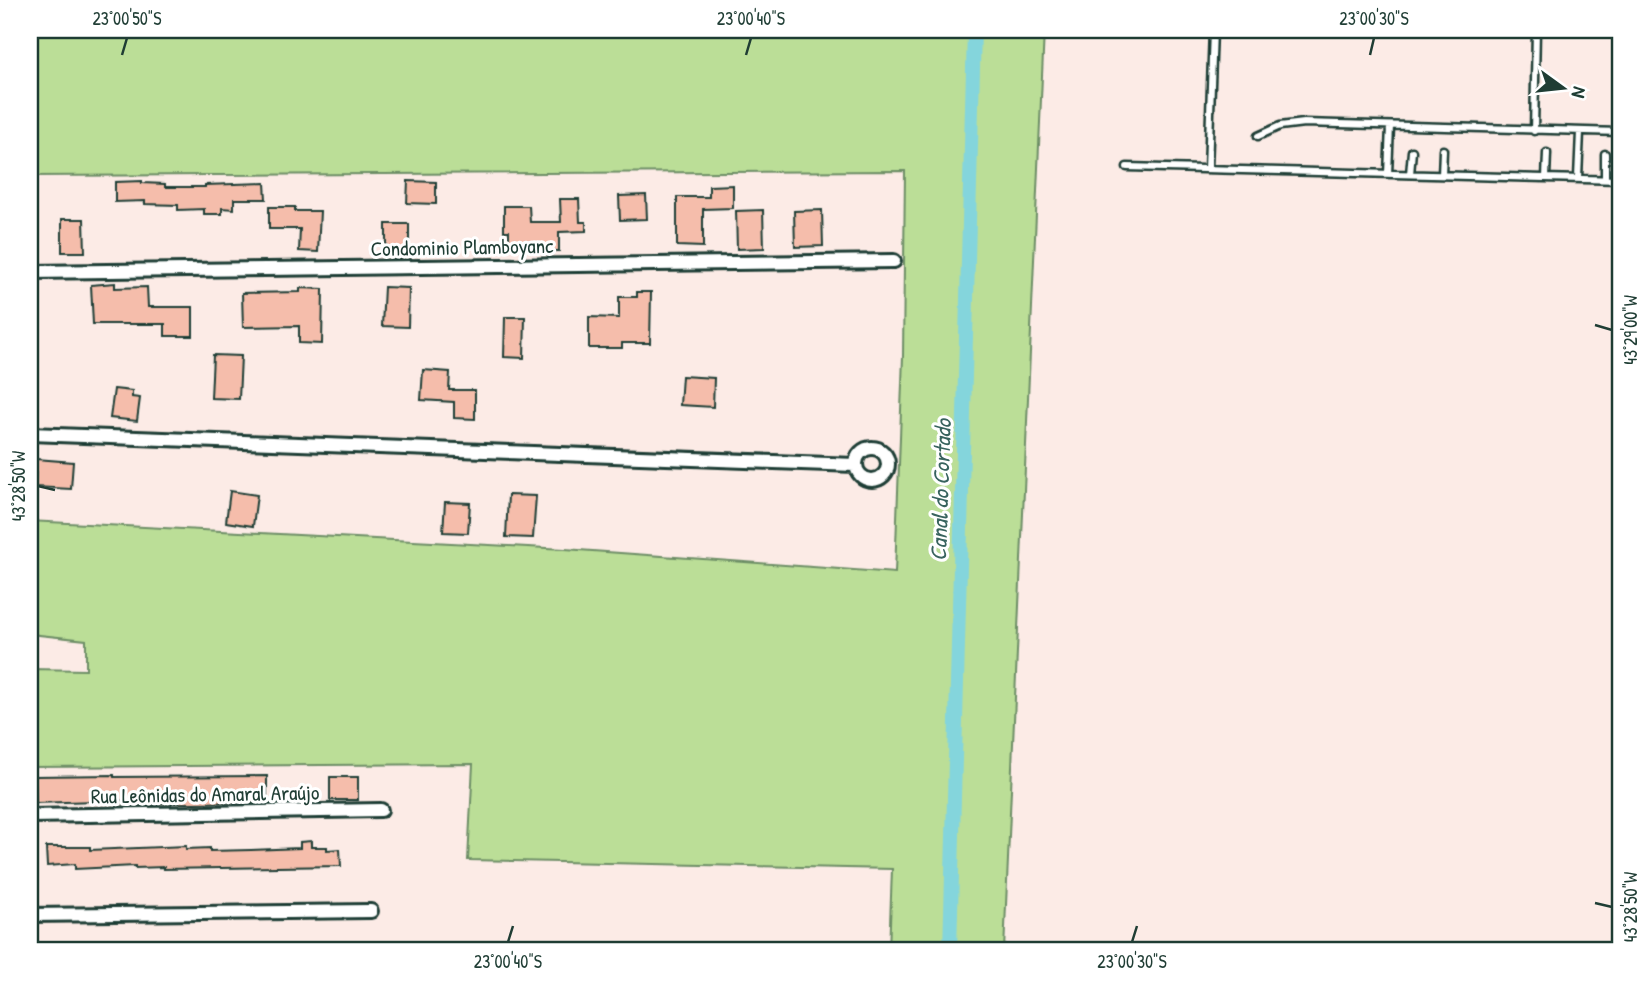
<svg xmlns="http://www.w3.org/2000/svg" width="1650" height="981" font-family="'Patrick Hand',sans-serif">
  <rect width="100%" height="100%" fill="#fcebe6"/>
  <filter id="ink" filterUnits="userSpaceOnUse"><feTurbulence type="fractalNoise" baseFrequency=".0143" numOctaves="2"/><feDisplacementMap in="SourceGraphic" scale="14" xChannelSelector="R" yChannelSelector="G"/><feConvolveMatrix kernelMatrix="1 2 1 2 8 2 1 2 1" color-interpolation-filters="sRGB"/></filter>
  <g filter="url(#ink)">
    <path fill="#bbde97" stroke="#6d8e66" stroke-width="2" d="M30,30h1014l-40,921h-115l3,-82 -424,-9 5,-96 -443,3v-98l56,1v-30l-56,-6v-113l535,28 330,24 8,-217 2,-185 -875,5z"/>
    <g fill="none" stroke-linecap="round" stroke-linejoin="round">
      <path stroke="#84d5dc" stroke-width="14" d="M950,951l24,-921"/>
    </g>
    <path fill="#f5bdab" stroke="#1f3d34" stroke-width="2" d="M142,181v2l23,1v3h40v-2l60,-2 1,16h-32v10l-12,-1v6h-18v-5l-26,1v-5l-33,-1v-3l-30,1v-20z
      M408,181l28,1v22l-29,-1z
      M733,185v23l-30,1v38l-26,-1v-49h32v-11z
      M646,195l1,24 -27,1 -1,-24z
      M560,199h19l1,23h6v9l-27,1v19h-26v-4l-24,1v-17h-5v-25h25l1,16h31z
      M269,207h26v4h25l-2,41 -19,-1 1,-22h-31z
      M763,210l1,38 -27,1 -1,-38z
      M822,210l1,36 -28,1 -1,-36z
      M62,219h22l1,33h-23z
      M386,224h23v31h-23z
      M115,283v5l32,-1 1,20h45v29h-28v-12h-72l-2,-39z
      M384,287l25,1 -1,39 -26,-1z
      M300,288l23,1 -1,55 -23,-1v-17l-56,1 -1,-34 58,-1z
      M637,292h14l-1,51h-28v5h-33v-31l30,1v-21h18z
      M505,317h20l-1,41 -20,-1z
      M213,355l28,1 -2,43 -28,-1z
      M423,370l27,2 -1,18h26v29l-21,-1v-16l-33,-2z
      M682,376l32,2 -1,29 -33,-2z
      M114,389l18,2v6l8,1 -3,23 -27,-3z
      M36,459l37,3 -2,27 -36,-2z
      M230,491l27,4 -4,31 -27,-4z
      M508,495l28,1 -3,42 -27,-1z
      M445,502l25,1 -2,30 -25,-1z
      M114,775v2l153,-1v26l-143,2v-4l-88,3 -1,-27z
      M330,777h28v23h-28z
      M311,841v6h16v3l13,-1 1,17 -177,3v-2l-29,1v-2l-60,3v-5l-28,2 -1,-19h44v3l96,-4v3l24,-1v3l41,-1 49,-2v-6z"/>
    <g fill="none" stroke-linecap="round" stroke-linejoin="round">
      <g stroke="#1f3d34" stroke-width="11">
        <path id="lane" d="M1534,131l2,-101
          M1258,136l22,-10 24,-3 316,9
          M1127,167l493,13
          M1208,169l5,-139
          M1388,174l2,-48
          M1410,174l2,-23
          M1442,175l1,-25
          M1546,178l1,-25
          M1578,178l2,-46
          M1605,179v-25"/>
      </g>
      <g stroke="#1f3d34" stroke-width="18">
        <path id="street" d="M30,272l864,-11
          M30,434l825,31
          M856 464a16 16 0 1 1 32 0a16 16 0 1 1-32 0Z
          M30,816l351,-6
          M30,915l341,-4"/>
      </g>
      <use href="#lane" stroke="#fff" stroke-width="6"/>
      <use href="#street" stroke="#fff" stroke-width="12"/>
    </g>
  </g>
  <path fill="none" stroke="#1f3d34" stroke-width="2.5" d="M122,55l5,-17M746,55l5,-17M1370,55l4,-17M1595,325l17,5M38,486l17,4M1595,903l17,4M508,942l5,-16M1132,942l5,-16"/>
  <g text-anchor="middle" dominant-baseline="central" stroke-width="6" stroke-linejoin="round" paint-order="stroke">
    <g font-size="21" fill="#1f3d34" stroke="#fff">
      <text transform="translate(462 247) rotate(-1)">Condominio Plamboyanc</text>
      <text transform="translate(205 794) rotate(-1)">Rua Leônidas do Amaral Araújo</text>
    </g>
    <g font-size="23" font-style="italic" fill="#38635e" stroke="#fff">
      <text transform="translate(940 490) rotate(-88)">Canal do Cortado</text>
    </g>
  </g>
  <rect width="1650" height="981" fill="none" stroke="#fff" stroke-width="77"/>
  <g transform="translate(1563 88) rotate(105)" stroke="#ffffff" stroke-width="5" paint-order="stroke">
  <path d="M0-5L12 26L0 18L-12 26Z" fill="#1f3d34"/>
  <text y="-10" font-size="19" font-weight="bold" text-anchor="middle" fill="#1f3d34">N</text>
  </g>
  <rect x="38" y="38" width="1574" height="904" fill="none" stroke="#1f3d34" stroke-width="2.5"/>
  <g font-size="18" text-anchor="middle" fill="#1f3d34">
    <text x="127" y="25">23°00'50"S</text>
    <text x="751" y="25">23°00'40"S</text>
    <text x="1374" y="25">23°00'30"S</text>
    <text transform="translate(1631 330) rotate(-90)" y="6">43°29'00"W</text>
    <text transform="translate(19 486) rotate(-90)" y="6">43°28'50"W</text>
    <text transform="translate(1631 907) rotate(-90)" y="6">43°28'50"W</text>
    <text x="508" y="968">23°00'40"S</text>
    <text x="1132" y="968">23°00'30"S</text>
  </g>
</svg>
